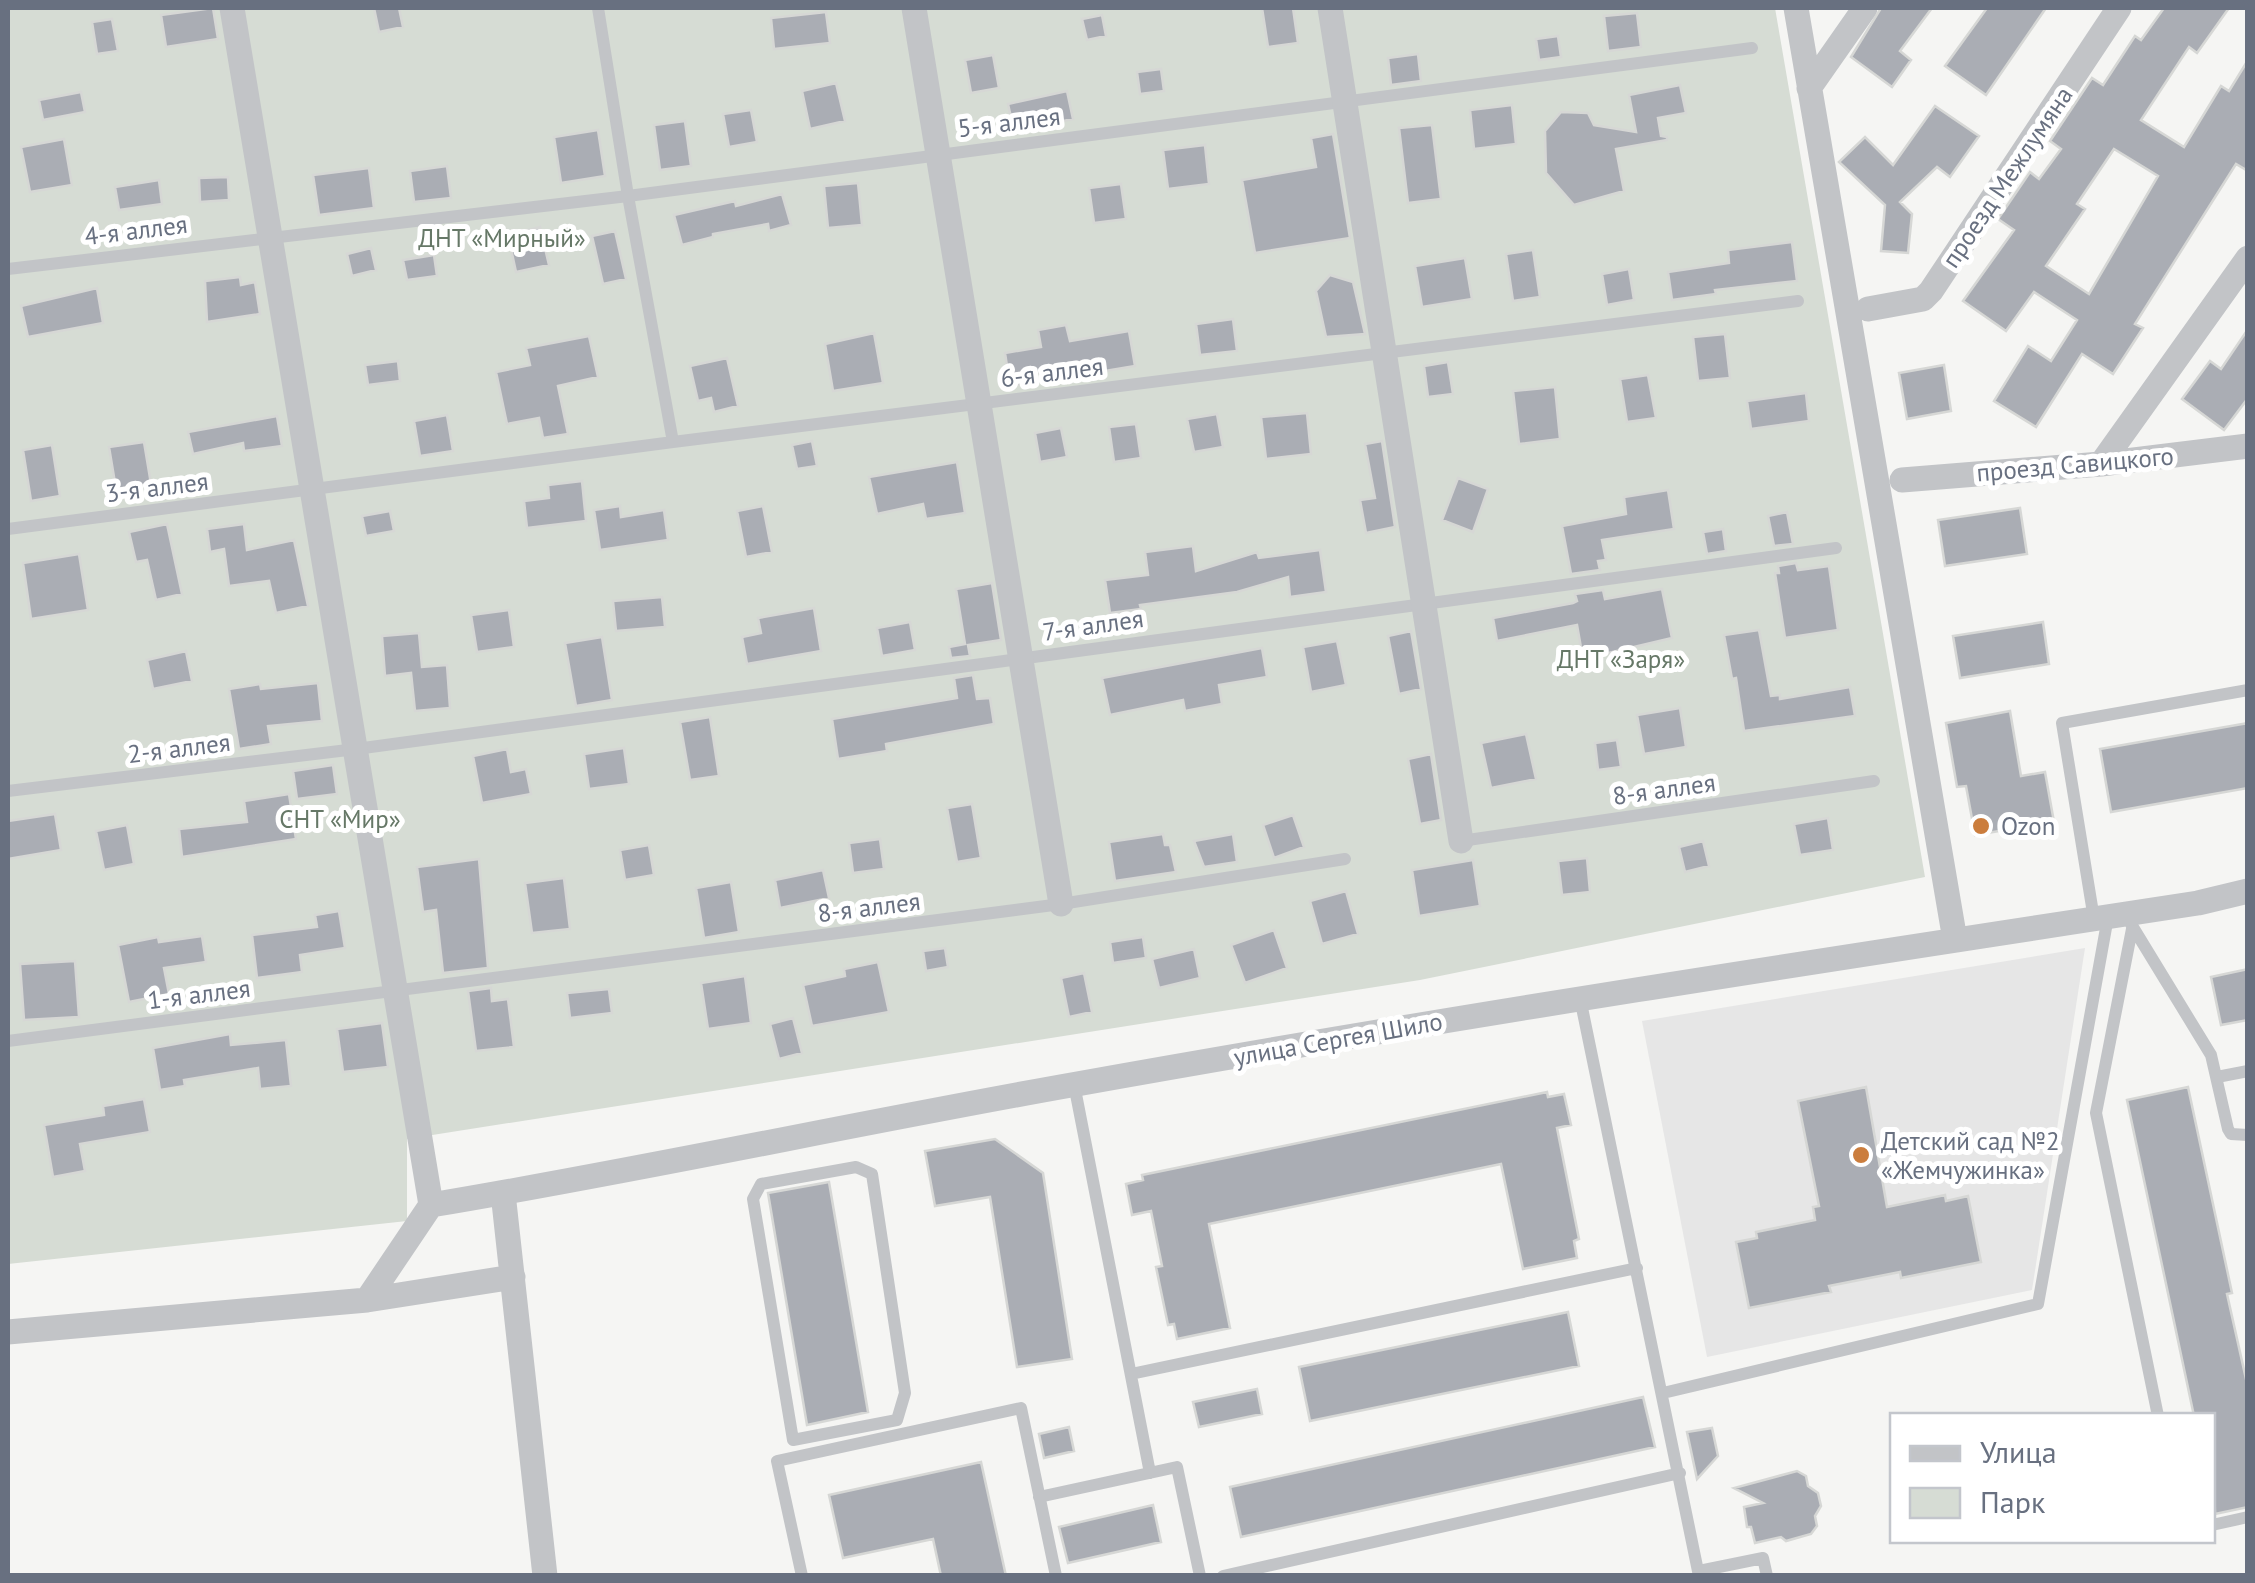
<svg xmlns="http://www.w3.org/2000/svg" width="2255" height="1583" font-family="'PT Sans',sans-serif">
  <rect width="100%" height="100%" fill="#f5f5f3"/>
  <path fill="#e6e6e6" d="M2085,948l-53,342 -325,67 -65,-336z"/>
  <path fill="#d6dcd4" d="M8,8h1767l150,869 -505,103 -1013,159v82l-399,43z"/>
  <path fill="#aaadb4" stroke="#d6d7d5" stroke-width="2.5" fill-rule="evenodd" d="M213,8l5,31 -52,8 -5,-32z
    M374,8h25l4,19 -24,5z
    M1262,8h31l5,35 -30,4z
    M1881,8h51l-32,43 11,9 -19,27 -41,-30z
    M1987,8h59l-60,87 -41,-29z
    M2164,8h65l-32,45 -8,-6 -48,73 43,27 37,-61 8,5 19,-31v111l-12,-7 -101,160 8,4 -30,46 -31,-20 -46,73 -42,-26 34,-55 23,15 26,-41 -43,-28 -28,39 -43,-30 51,-71 -16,-11 32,-47 9,7 22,-30 -11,-8 42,-63 11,7 32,-49 6,4zM2114,149l44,27 -69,118 -43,-28 39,-57 -8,-5z
    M826,12l4,31 -56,6 -3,-31z
    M1637,13l4,34 -33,4 -4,-35z
    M1102,15l4,21 -19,4 -5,-21z
    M112,19l6,32 -21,3 -5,-32z
    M1558,36l3,21 -22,3 -3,-21z
    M1418,54l3,27 -30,4 -3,-27z
    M993,55l6,33 -28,5 -6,-33z
    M1161,69l3,22 -24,3 -3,-22z
    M836,83l9,38 -35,8 -8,-38z
    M1680,85l6,28 -28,5 3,18 6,1v3l-51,9 8,42 -50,14 -28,-32 -1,-42 16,-19 27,1 6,12 42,7 -7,-37z
    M1067,91l6,28 -59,12 -6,-27z
    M81,92l4,20 -42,8 -4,-20z
    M1512,105l4,39 -42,5 -4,-39z
    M1935,106l44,30 -29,41 -13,-10 -37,35 12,12 -4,39 -27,-2 4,-46 -46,-43 26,-25 28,28z
    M751,110l6,32 -28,5 -6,-33z
    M685,121l6,45 -31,4 -6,-45z
    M1432,125l9,74 -33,4 -9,-75z
    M598,130l7,46 -44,7 -7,-46z
    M1333,134l17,104 -95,15 -13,-73 74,-13 -5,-29z
    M64,139l8,46 -42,7 -9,-45z
    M1205,145l4,39 -41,5 -5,-39z
    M447,166l4,32 -37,4 -4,-31z
    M369,168l5,40 -55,7 -6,-40z
    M228,177l1,23 -29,2 -1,-24z
    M159,180l3,24 -43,6 -4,-23z
    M858,183l4,42 -34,3 -4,-42z
    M1121,184l5,35 -32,4 -5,-35z
    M782,194l9,31 -22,6 -1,-7 -55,10v3l-31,8 -8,-30 61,-14 1,5z
    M540,227l9,38 -33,7 -8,-37z
    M615,231l11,48 -23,5 -11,-48z
    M1792,242l5,39 -82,9 1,4 -44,6 -4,-28 61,-9 -1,-13z
    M371,248l5,22 -24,6 -5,-22z
    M1533,250l7,47 -27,4 -7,-47z
    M434,255l3,21 -30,4 -4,-20z
    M1465,258l7,41 -50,8 -7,-41z
    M1629,269l5,31 -27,5 -5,-31z
    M1330,275l23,7 12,52 -39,3 -10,-46z
    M240,277l1,8 14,-3 5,32 -53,8 -2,-41z
    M97,288l6,35 -75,14 -7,-31z
    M1233,319l4,32 -37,4 -4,-31z
    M1066,325l4,16 59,-10 6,35 -30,5 -2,-11 -70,14 1,8 -24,4 -5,-33 36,-6 -3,-17z
    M2248,329v69l-24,32 -42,-31 28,-38 11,8z
    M874,333l9,50 -50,8 -8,-47z
    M1725,334l5,44 -32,3 -5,-44z
    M589,336l9,41 -40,9 10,48 -25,4 -4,-20 -32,6 -11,-52 34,-7 -4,-17z
    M727,358l11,48 -24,6 -3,-14 -13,3 -8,-35z
    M398,361l2,20 -32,4 -3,-20z
    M1448,362l5,32 -25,3 -4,-31z
    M1944,365l7,46 -44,8 -8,-46z
    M1648,375l8,43 -29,4 -7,-43z
    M1555,387l5,52 -41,5 -6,-53z
    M1806,393l3,28 -58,8 -4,-28z
    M1307,413l4,41 -45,5 -5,-42z
    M1217,414l6,33 -29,5 -7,-33z
    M447,415l6,36 -33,5 -6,-35z
    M277,416l5,30 -38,5 -1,-8 -50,11 -5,-22z
    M1136,424l5,34 -27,4 -5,-35z
    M1061,428l6,29 -27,5 -5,-29z
    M812,441l5,25 -20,3 -5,-24z
    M1382,441l13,86 -29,6 -6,-33 15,-2 -10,-54z
    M144,442l7,42 -35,5 -7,-42z
    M52,445l8,51 -29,5 -8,-51z
    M957,462l8,51 -39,6 -3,-15 -46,10 -8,-37z
    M1458,478l30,11 -15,43 -31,-12z
    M582,481l4,40 -59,7 -3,-27 25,-3 -1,-13z
    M1668,490l6,39 -72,11 4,20 -8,1 2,9 -29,4 -9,-48 64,-12 -2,-17z
    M620,506l1,11 43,-7 4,30 -68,10 -6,-40z
    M763,506l9,46 -26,5 -9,-46z
    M2020,508l7,46 -82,12 -7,-46z
    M390,511l4,20 -28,5 -4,-20z
    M1787,512l6,32 -19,2 -6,-30z
    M167,524l15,70 -26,6 -9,-40 -11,2 -7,-30z
    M244,524l3,26 47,-10 14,66 -32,7 -7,-32 -40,5 -5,-37 -14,3 -3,-23z
    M1723,529l3,22 -19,3 -4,-22z
    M1193,546l3,25 61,-19 2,6 61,-8 6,42 -36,5 -2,-20 -51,15 -97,13 1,4 -31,4 -5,-33 43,-5 -3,-23z
    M79,554l9,56 -57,9 -8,-56z
    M1796,563l2,7 31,-4 9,64 -53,8 -10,-65h4l-1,-7z
    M992,583l9,57 -33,5 2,11 -19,2 -2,-11 16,-3 -9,-55z
    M1662,589l10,49 -89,21 -6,-34 -80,16 -4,-23 80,-15 4,-2 -2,-7 28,-4 2,9z
    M662,597l3,30 -49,4 -3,-30z
    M814,608l7,43 -74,13 -5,-27 19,-4 -3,-15z
    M509,610l5,37 -37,5 -6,-37z
    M910,622l5,28 -33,6 -5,-28z
    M2043,622l6,42 -89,14 -7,-42z
    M1759,630l12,66 9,-1v4l70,-12 5,29 -111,15 -8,-53 -4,1 -8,-44z
    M1411,631l10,58 -22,5 -11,-58z
    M419,633l3,34 25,-2 3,43 -35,3 -4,-38 -26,3 -3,-40z
    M602,637l10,63 -36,6 -11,-63z
    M1337,641l9,44 -35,7 -8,-45z
    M1262,648l5,29 -48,8 3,19 -37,7 -2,-11 -73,15 -8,-37z
    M186,651l6,30 -39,8 -6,-29z
    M973,675l4,24 13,-1 4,26 -108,20 1,7 -49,8 -6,-40 125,-21 -3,-20z
    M318,683l4,38 -54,5 3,18 -32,5 -10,-60 31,-5 1,5z
    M1680,708l6,39 -42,7 -7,-39z
    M2010,711l11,65 24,-4 9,50 -79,13 -9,-49 -9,1 -11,-64z
    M710,717l9,59 -29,4 -10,-58z
    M2248,723v65l-137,24 -11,-63z
    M1526,734l10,45 -45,9 -10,-45z
    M1617,740l4,27 -23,3 -3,-27z
    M624,748l5,36 -40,5 -5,-35z
    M507,749l4,23 15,-3 5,25 -49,9 -9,-47z
    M1431,754l10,66 -21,4 -12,-65z
    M333,765l4,29 -40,5 -4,-28z
    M289,794l7,45 -114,18 -3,-28 68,-7 -3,-21z
    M972,804l9,54 -24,4 -10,-54z
    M55,814l6,36 -53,9v-38z
    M1293,815l11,32 -30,11 -11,-33z
    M1828,818l5,32 -33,5 -6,-31z
    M127,825l7,39 -30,6 -8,-39z
    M1163,834l2,11h5l6,27 -61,9 -6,-39z
    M1233,834l4,28 -33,5 -10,-26z
    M880,839l4,30 -31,4 -4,-30z
    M1703,841l6,25 -24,6 -6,-25z
    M649,845l5,30 -29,5 -5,-30z
    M1587,858l3,34 -28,3 -4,-34z
    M479,859l9,109 -45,5 -7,-63 -13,2 -6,-45z
    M1473,860l7,46 -61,10 -7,-46z
    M823,870l6,28 -49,10 -5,-28z
    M564,878l6,51 -38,4 -7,-50z
    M731,882l8,50 -35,6 -8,-50z
    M1346,891l12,43 -36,10 -12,-43z
    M339,911l6,37 -45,7 2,17 -45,6 -5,-43 65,-8 -2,-12z
    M1274,930l13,38 -42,15 -14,-38z
    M202,936l4,26 -42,6 5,26 -40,8 -11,-57 40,-8 1,5z
    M1143,937l3,21 -33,5 -3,-21z
    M945,948l3,19 -22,4 -3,-20z
    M1194,949l6,29 -41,10 -7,-29z
    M75,961l4,56 -55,3 -4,-56z
    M878,962l11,50 -77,14 -9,-41 42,-9 -1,-7z
    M2248,969v51l-27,5 -10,-48z
    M1084,973l8,39 -23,5 -8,-39z
    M745,976l6,47 -43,6 -7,-46z
    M491,988l1,13 16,-2 6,48 -38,4 -8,-60z
    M609,989l3,24 -42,5 -3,-25z
    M793,1018l9,35 -23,6 -9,-35z
    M382,1023l6,44 -45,5 -6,-43z
    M230,1034l1,11 55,-5 5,46 -31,3 -2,-21 -74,12 1,6 -25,4 -7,-42z
    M1866,1087l21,120 58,-12 1,6 22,-5 13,66 -80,16 -1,-6 -71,14 2,6 -82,16 -13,-66 21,-4 -1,-6 59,-12 -2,-13 6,-1 -21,-105z
    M2188,1087l44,206 -5,1 21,94v119l-33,7 -3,-98h-18l-67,-316z
    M1547,1092l1,5 16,-3 7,31 -14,3 22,111 -5,2 3,17 -54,11 -22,-105 -292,60 21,104 -53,11 -3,-15 -6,1 -12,-58 6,-1 -11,-55 -19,4 -6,-31 17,-4 -1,-5z
    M144,1099l6,33 -70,12 5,27 -32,6 -9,-52 60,-10 -1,-9z
    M995,1139l48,34 29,186 -55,8 -27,-170 -55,9 -10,-55z
    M829,1182l39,230 -61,13 -39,-232z
    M1568,1312l11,54 -269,55 -11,-54z
    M1257,1389l5,25 -63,13 -6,-25z
    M1643,1397l12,50 -414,90 -11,-50z
    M1069,1427l5,24 -30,7 -5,-24z
    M1712,1428l6,28 -21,23 -10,-47z
    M981,1462l25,114h-65l-8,-37 -90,19 -14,-63z
    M1797,1471l9,5 2,10 10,7 3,13 -6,10 2,10 -6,8 -25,7 -5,-4 -26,6 -4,-16h-4l-3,-20 19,-4 -29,-15z
    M1153,1505l8,37 -93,21 -9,-36z"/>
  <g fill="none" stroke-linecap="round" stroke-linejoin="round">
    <path stroke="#c2c4c7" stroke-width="12" d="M598,8l30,188 45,246
      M8,269l620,-73 1124,-148
      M8,529l665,-87 1125,-141
      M8,791l348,-42 1480,-201
      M1461,841l413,-60
      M2094,919l-32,-196 186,-33
      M2131,924l80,131 17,74 3,5 17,1
      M2132,929l-36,184 62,303
      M1580,998l119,578
      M8,1041l1053,-137 284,-45
      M2217,1077l31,-6
      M1074,1084l76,389
      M856,1167l16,7 33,219 -8,27 -104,20 -40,-241 8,-15z
      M1131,1374l506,-106
      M1663,1393l375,-89 70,-387
      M1039,1497l138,-30 23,109
      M2212,1525l36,-8
      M1699,1571l64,-13 4,18
      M802,1576l-25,-115 244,-53 35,168
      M1223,1576l457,-103"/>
    <path stroke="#c2c4c7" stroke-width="25" d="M232,8l199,1197 -64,95
      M914,8l147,896
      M1330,8l131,833
      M1796,8l159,932
      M1809,88l56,-80
      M1868,309l55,-10 8,-8 188,-283
      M2101,464l147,-206
      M1902,480l199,-16 147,-18
      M503,1193l42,383
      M431,1205c216,-36 430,-83 646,-121 373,-67 747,-124 1121,-181l50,-12
      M8,1332l359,-32 146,-23"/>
  </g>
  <g fill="#cb7d3d" stroke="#fff" stroke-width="4">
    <circle cx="1981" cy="826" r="10"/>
    <circle cx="1861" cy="1155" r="10"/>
  </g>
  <g text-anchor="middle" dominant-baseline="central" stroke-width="10" stroke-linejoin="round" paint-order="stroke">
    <g font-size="25" fill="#687080" stroke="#fff">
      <text transform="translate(1009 122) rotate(-7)">5-я аллея</text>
      <text transform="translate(2007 177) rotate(-56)">проезд Межлумяна</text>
      <text transform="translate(136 230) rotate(-7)">4-я аллея</text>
      <text transform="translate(1052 372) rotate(-7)">6-я аллея</text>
      <text transform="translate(2075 464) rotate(-5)">проезд Савицкого</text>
      <text transform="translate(157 487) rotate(-7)">3-я аллея</text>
      <text transform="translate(1093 625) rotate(-8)">7-я аллея</text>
      <text transform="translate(179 748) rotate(-7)">2-я аллея</text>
      <text transform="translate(1664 789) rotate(-8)">8-я аллея</text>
      <text transform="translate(869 907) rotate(-7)">8-я аллея</text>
      <text transform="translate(199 994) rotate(-7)">1-я аллея</text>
      <text transform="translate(1338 1039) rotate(-10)">улица Сергея Шило</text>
    </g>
    <g font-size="25" fill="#667867" stroke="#fff">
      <text x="502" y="238">ДНТ «Мирный»</text>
      <text x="1621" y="659">ДНТ «Заря»</text>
      <text x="340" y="819">СНТ «Мир»</text>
    </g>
    <g font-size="25" fill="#687080" stroke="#fff" text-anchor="start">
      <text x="2001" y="826">Ozon</text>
      <text x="1881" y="1141">Детский сад №2<tspan x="1881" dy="29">«Жемчужинка»</tspan></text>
    </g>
  </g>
  <rect width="2255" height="1583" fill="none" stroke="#687080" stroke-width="20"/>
  <rect x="1890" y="1413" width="325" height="130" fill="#ffffff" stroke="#c3c6cc" stroke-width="2.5"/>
  <rect x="1910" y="1446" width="50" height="15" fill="#c2c4c7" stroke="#c3c6cc" stroke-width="2.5"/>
  <text x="1980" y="1463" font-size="30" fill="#687080">Улица</text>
  <rect x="1910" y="1488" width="50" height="30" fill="#d6dcd4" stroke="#c3c6cc" stroke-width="2.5"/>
  <text x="1980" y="1513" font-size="30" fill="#687080">Парк</text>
</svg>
